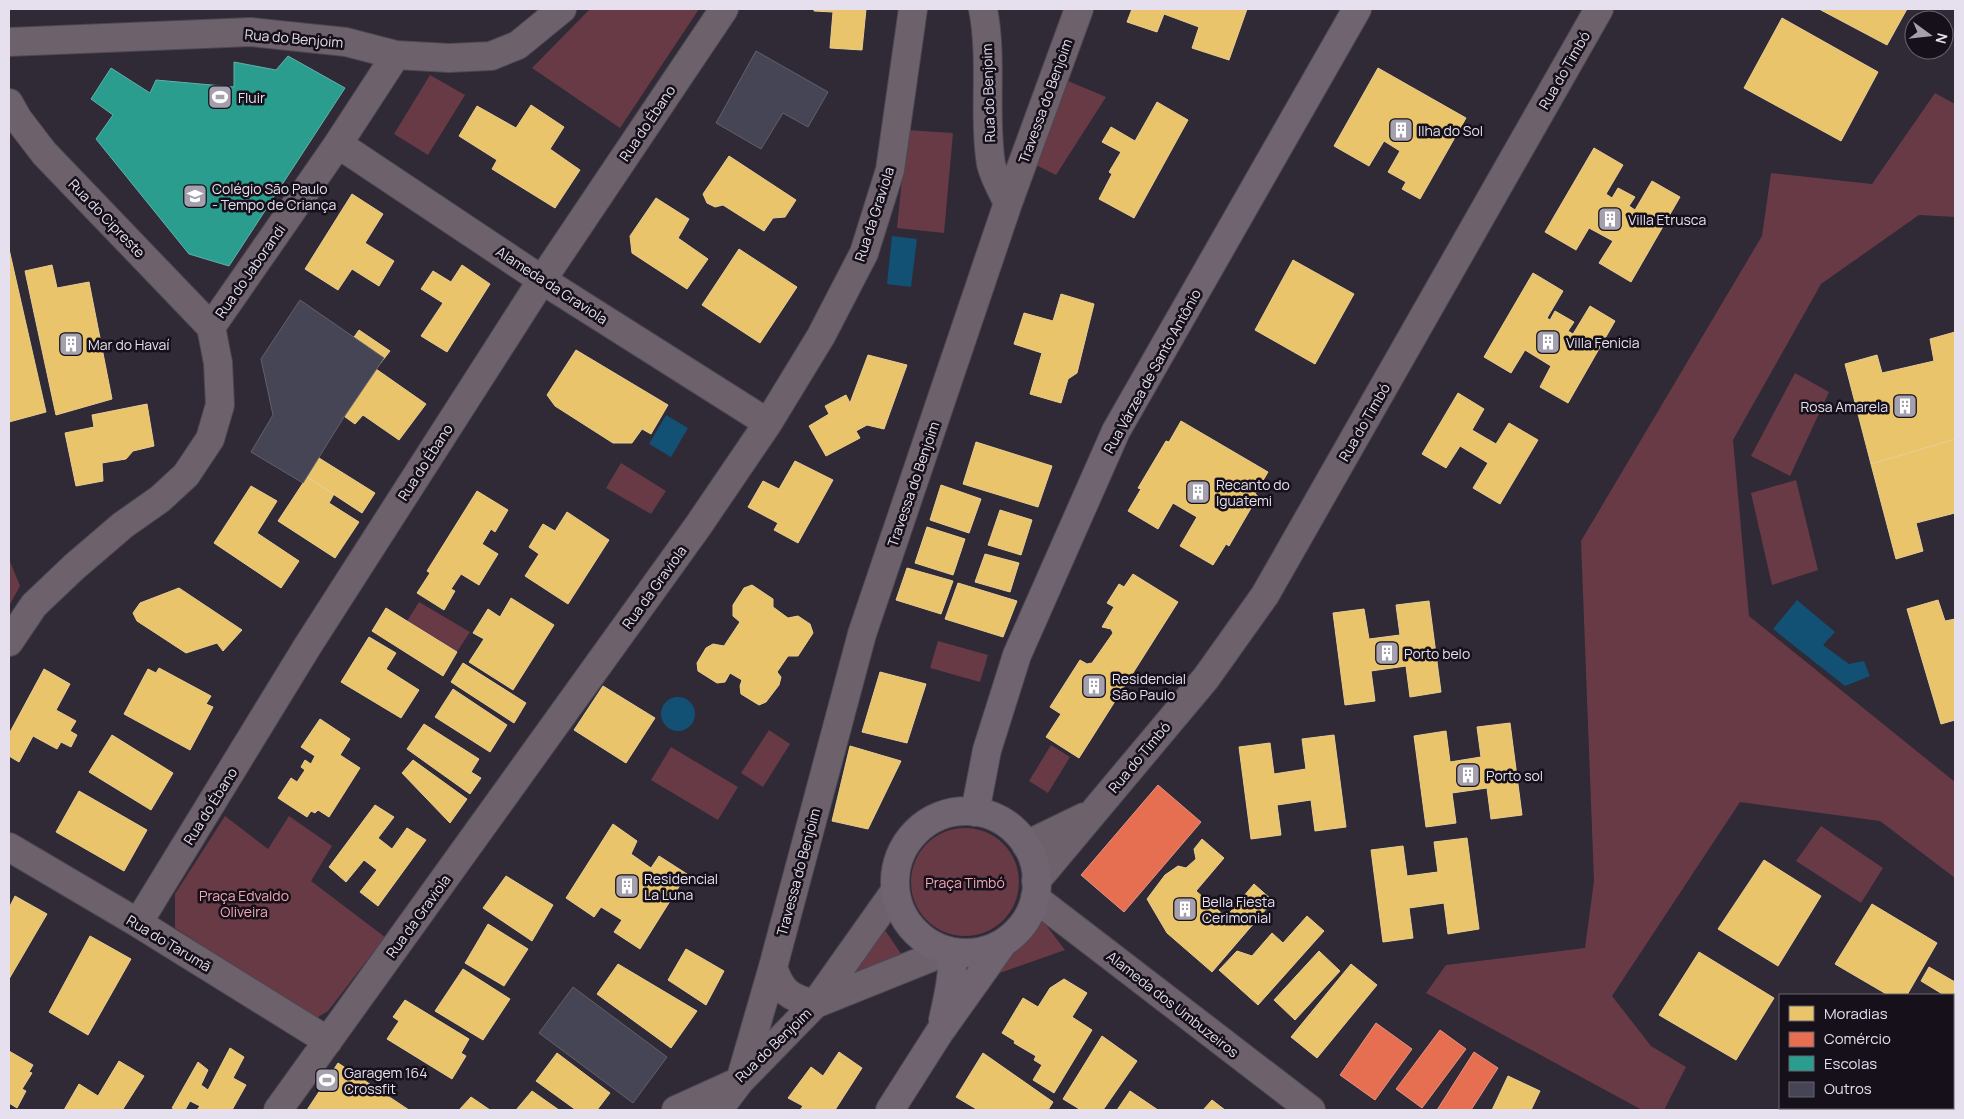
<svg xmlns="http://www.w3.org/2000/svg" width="1964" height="1119" font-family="Manrope,sans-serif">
  <rect width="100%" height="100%" fill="#2f2a36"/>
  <path fill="#673a45" d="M590,9h109l-79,119 -88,-60z
    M430,75l35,20 -37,60 -34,-21z
    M1068,81l38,16 -50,78 -20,-10z
    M1935,93l20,11v113l-36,-2 -98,69 -88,156 16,176 206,166v96l-75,-57 -140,-19 -128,194 39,50 35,21 -22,43h-22l-216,-117 20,-28 139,-17 9,-67 -13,-340 181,-305 9,-63 101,11z
    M907,130l46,3 -9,100 -47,-5z
    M1795,373l34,19 -39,84 -39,-20z
    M621,463l45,28 -15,23 -45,-26z
    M1796,480l22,90 -46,15 -21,-92z
    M9,559l11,27 -11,20z
    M419,602l51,30 -13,20 -50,-31z
    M938,641l50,14 -8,27 -50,-14z
    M769,730l21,14 -27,43 -22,-14z
    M1051,745l19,12 -22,36 -19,-12z
    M671,747l67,40 -20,33 -67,-40z
    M225,816l43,33 21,-33 43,30 -21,35 74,56 -57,74 -13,8 -140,-91v-34z
    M1821,826l62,42 -22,35 -65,-42z
    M911 882a54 54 0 1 1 108 0a54 54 0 1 1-108 0Z
    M1040,917l25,33 -68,24z
    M880,923l24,35 -67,25z"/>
  <path fill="#125174" d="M892,236l25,3 -6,48 -24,-3z
    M666,415l22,13 -17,29 -22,-13z
    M1797,600l38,32 -12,13 26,19 15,-3 6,15 -25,10 -72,-57z
    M661 714a17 17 0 1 1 34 0a17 17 0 1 1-34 0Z"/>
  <path fill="#e9c46a" stroke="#e8cc92" d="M814,9h52l-4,41 -32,-2 3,-36 -19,-1z
    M1132,9h115l-18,51 -37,-12 7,-21 -35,-13 -7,18 -30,-10z
    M1819,9h88l-20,36z
    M1782,18l96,54 -37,69 -97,-53z
    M1378,68l88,50 -46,81 -18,-10 4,-7 -18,-10 12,-21 -16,-10 -15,25 -35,-20z
    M1157,102l31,18 -54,98 -35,-19 13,-25 -3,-2 12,-20 -19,-10 9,-15 24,14z
    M531,105l33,22 -14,22 30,21 -25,38 -63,-39 5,-9 -38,-24 18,-30 39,22z
    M1594,148l29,17 -17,29 6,4 6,-10 17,9 -6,9 6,4 17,-29 28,16 -49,85 -32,-19 14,-22 -24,-13 -13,22 -31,-18z
    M729,156l67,44 -11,17 -12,1 -9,13 -41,-26 -8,2 -8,-4 -4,-9z
    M352,194l31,20 -18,29 29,18 -15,25 -27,-17 -14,21 -33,-21z
    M656,198l33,21 -11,19 30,21 -21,30 -55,-36 -2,-17z
    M9,249l37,163 -37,10z
    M739,249l58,38 -37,56 -58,-38z
    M1293,260l61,34 -39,70 -60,-34z
    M52,265l5,23 32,-6 23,117 -56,16 -31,-144z
    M462,265l28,19 -43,68 -26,-16 22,-33 -22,-14 12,-18 18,11z
    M1533,273l30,18 -16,27 3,2 5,-9 19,11 -6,9 5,3 17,-28 25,15 -47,82 -28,-16 11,-21 -26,-16 -14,23 -27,-16z
    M1061,294l33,10 -17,69 -9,6 -7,24 -31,-9 12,-41 -28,-9 10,-31 29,8z
    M300,320l45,30 14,-20 31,21 -14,18 50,35 -27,36 -36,-25 -8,9 -60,-43 6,-9 -24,-17z
    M1955,332v107l-84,25 -26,-100 32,-9 5,18 52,-12 -4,-22z
    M576,350l92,55 -17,29 -9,-5 -10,14h-19l-58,-37 -8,-11z
    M868,355l39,10 -23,64 -17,-4 -11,6 4,7 -34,18 -17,-30 20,-12 -4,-8 21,-11 4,8z
    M1458,393l26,16 -12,21 24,14 13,-21 29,17 -38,64 -27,-16 15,-25 -28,-17 -14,22 -24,-14z
    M147,404l7,42 -21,5 -7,8 -24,4 1,18 -27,5 -11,-53 29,-6 -2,-12z
    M1181,421l87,51 -13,22 3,2 -29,50 -3,-2 -13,21 -33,-19 17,-29 -24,-14 -15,26 -30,-18 13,-22 -3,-1 28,-47 3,1z
    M1955,439v74l-39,10 7,28 -27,8 -25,-95z
    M976,442l76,24 -14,41 -75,-23z
    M319,458l56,35 -13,20 -55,-36z
    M795,461l38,19 -35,63 -24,-13 4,-7 -30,-16 15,-26 16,8z
    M307,477l27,17 -5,9 30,19 -24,36 -57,-37z
    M941,485l40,14 -12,34 -39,-13z
    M251,486l26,15 -20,32 42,28 -18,27 -67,-45z
    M477,491l31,19 -13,22 -4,-3 -9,15 16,10 -19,31 -18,-11 -10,15 4,2 -11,19 -27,-17 13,-20 -3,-2z
    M1000,510l32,10 -11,35 -33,-10z
    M567,512l42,28 -41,64 -43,-28 14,-22 -10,-7 14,-23 12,7z
    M927,527l38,12 -12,36 -38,-12z
    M985,554l34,9 -9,29 -35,-10z
    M907,568l46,13 -12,33 -45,-14z
    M1133,574l45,28 -99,156 -33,-21 15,-23 -11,-7 30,-47 7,4 5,-1 21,-30 -2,-4 -9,-2 12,-20 -7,-4 12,-19 5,3z
    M958,583l59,18 -14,36 -58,-18z
    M752,585l21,14v8l15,11 10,-2 12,8 3,9 -15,23h-10l-11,16 4,5 -2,8 -13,17 -7,3 -18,-11 -1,-8 2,-6 -12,-7 -5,9 -8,1 -19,-12 -1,-8 9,-15 7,-4 11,2 16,-24 -7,-6v-11l11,-17z
    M179,588l63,42 -19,21 -6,-8 -31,10 -49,-32 -4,-8 7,-10z
    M511,598l43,27 -41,65 -44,-28 15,-23 -11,-6 15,-24 12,8z
    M1938,600l7,21 10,-2v101l-14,4 -34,-115z
    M1429,601l12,91 -31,5 -4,-31 -35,5 4,30 -30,4 -12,-92 31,-4 5,30 31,-4 -4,-30z
    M386,608l71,44 -14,24 -71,-45z
    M369,637l27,16 -10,16 33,21 -18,28 -60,-36z
    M463,663l63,40 -12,20 -63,-41z
    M159,668l52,28 -5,8 7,3 -23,43 -66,-36 24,-45 8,4z
    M44,669l26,15 -14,26 20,11 -6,10 7,4 -6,12 -10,-5 -4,7 -24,-13 -14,26 -10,-6v-22z
    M880,672l46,12 -19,59 -45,-11z
    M603,686l52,32 -29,45 -52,-33z
    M453,689l54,36 -17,27 -55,-35z
    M320,719l30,20 -10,16 20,13 -31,49 -11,-7 -3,3 -4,-2 -4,6 -29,-19 13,-20 6,4 8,-12 -4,-3 4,-7 6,4 4,-8 -14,-9z
    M1510,723l12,92 -31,4 -4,-31 -35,5 4,30 -30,4 -12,-91 32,-5 4,31 31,-5 -4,-30z
    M424,724l55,35 -8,13 10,6 -11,16 -63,-45z
    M112,735l61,38 -22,37 -62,-38z
    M1334,735l12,92 -31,4 -4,-31 -34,5 4,30 -30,4 -12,-92 31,-4 4,31 32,-5 -4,-30z
    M850,746l51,15 -33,68 -36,-8z
    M413,760l54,39 -17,24 -48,-50z
    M79,791l68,39 -23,41 -68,-39z
    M375,805l19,12 -16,21 14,11 15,-21 19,12 -48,66 -18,-14 17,-22 -13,-10 -18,22 -17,-15z
    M613,824l24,17 -6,13 20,14 8,-12 28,18 -47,75 -26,-17 8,-12 -21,-13 -7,10 -28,-19z
    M1467,838l12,91 -31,5 -4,-31 -35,5 4,30 -30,4 -12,-92 32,-4 4,30 31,-4 -4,-30z
    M1202,839l22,19 -28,33 30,26 28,-33 19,17 -61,71 -45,-39 -20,-34 18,-24 13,-9 8,2 10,-9 -2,-10z
    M1764,860l57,36 -43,70 -60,-37z
    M506,876l47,29 -21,36 -49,-33z
    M15,896l32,18 -38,65v-71z
    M1872,904l65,39 -30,52h-19l-53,-31z
    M1307,916l17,15 -66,74 -39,-35 18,-19 15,5 20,-23 11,10z
    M488,924l40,25 -24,37 -39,-23z
    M90,936l41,23 -43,76 -39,-23z
    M686,949l38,22 -18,34 -38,-25z
    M1319,951l21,20 -45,49 -21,-20z
    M1699,952l75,46 -38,62 -77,-45z
    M618,964l79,47 -26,37 -74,-54z
    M1351,964l26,21 -60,73 -26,-21z
    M1929,967l26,15v58l-2,-2v-43h-9l-23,-14z
    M463,969l47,30 -27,41 -48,-29z
    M1064,979l23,14 -15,24 20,13 -38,63 -21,-13 9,-15 -8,-5 2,-4 -22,-13 1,-2 -13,-8 21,-35 15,9 12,-19z
    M405,1000l64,39 -8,14 5,3 -14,23 -65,-40 12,-18 -6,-4z
    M1102,1036l35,25 -34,49h-22l-18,-11z
    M230,1048l14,9 -11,21 13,7 -14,25h-35l3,-4 -10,-5 -5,9h-8l-5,-2 26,-46 10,8 -7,15 7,5z
    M9,1051l24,14 -4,7 3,1 -10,16 4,2 -9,17 -8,-5z
    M839,1052l23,16 -27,42h-35l3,-4 -15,-8 23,-31 12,9z
    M557,1053l53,40 -13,17h-21l-40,-29z
    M983,1053l70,49 -5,8h-70l-22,-13z
    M119,1061l25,15 -21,33 2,1h-61l15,-26 19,12z
    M338,1063l71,47h-102z
    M1508,1076l32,15 -9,19h-39z
    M532,1091l27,19h-43z
    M1130,1091l28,19h-41z
    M471,1097l19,13h-31z
    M1212,1100l13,10h-22z
    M1827,1108h36l-1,2h-36z"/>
  <path fill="#e76f51" stroke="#e69180" d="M1158,785l43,37 -77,90 -43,-37z
    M1376,1023l36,26 -37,51 -35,-25z
    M1440,1030l26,19 -44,59 -26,-19z
    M1474,1052l24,16 -27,42h-34z"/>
  <path fill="#2a9d8f" stroke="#62b1ac" d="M288,56l57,32 -116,178 -40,-12 -93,-115 17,-24 -22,-16 20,-31 39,25 6,-13 78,7v-25l42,8z"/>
  <path fill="#454555" stroke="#62616b" d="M756,51l72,41 -20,35 -25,-14 -22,36 -45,-26z
    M300,300l84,58 -40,59 -41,66 -52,-31 22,-37 -12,-56z
    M573,987l94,70 -34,46 -94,-70z"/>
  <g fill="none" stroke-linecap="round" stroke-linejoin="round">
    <g stroke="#4c4853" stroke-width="30">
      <path id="street" d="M983,9c10,51 0,104 8,155 3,13 11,27 17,39
        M9,42l242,-10 95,10 50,13 53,3 42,-2 27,-11 44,-36
        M9,103l9,16 26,34 167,174
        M338,144l204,136 226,143
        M9,642l25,-37 40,-38 49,-42 37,-26 26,-24 24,-36 10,-34 -2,-42 -7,-36 127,-183 58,-89
        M1026,845l58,-28
        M9,847l129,76 190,118
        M1036,881l170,-203 59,-83 334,-586
        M1035,898l276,212
        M138,923l169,-276 235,-367 182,-271
        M773,967c8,25 17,31 42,37
        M815,1004l132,-53
        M1953,1087l2,1
        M278,1110l420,-584 70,-103 53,-87 43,-83 26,-83 23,-161
        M676,1110l64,-29 75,-77 80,-113
        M718,1110l22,-29 33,-114 89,-333 146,-431 71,-194"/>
    </g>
    <g stroke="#4c4853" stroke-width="30">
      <path id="secondary" d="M895 882a71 71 0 1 1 142 0a71 71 0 1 1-142 0Z
        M975,812l12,-62 30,-95 99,-224 241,-422
        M943,1020c5,-23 10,-44 10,-68
        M890,1110l49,-77 64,-90"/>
    </g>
    <use href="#street" stroke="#6d616c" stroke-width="28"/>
    <use href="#secondary" stroke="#706471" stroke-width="28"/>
  </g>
  <defs>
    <g id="stadium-square" transform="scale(1.25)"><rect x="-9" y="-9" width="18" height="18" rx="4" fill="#a5a0ae" stroke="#15101a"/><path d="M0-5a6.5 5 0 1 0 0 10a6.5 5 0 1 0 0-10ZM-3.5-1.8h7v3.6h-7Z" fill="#fff"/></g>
    <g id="building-square" transform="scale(1.25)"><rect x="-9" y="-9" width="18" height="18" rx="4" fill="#a5a0ae" stroke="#15101a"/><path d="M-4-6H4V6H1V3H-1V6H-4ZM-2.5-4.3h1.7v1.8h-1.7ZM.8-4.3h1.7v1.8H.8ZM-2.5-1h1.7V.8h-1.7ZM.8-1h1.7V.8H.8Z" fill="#fff"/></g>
    <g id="school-square" transform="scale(1.25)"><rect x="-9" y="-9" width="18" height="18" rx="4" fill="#a5a0ae" stroke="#15101a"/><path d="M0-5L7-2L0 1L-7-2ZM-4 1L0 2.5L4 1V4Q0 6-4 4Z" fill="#fff"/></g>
  </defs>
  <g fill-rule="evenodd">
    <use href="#stadium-square" x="220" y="97"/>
    <use href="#building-square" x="1401" y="130"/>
    <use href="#school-square" x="195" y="196"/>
    <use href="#building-square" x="1610" y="219"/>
    <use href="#building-square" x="1548" y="342"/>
    <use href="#building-square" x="71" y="344"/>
    <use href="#building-square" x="1905" y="406"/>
    <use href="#building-square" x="1198" y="492"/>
    <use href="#building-square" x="1387" y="653"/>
    <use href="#building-square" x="1094" y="686"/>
    <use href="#building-square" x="1468" y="775"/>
    <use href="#building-square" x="627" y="886"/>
    <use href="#building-square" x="1185" y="909"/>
    <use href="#stadium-square" x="327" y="1080"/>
  </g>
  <g text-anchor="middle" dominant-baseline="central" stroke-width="5" stroke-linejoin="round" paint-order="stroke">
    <g font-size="14" fill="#e5dfee" stroke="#15101a">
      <text transform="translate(294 38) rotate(5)">Rua do Benjoim</text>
      <text transform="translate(1564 70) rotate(-60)">Rua do Timbó</text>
      <text transform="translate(988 93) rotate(-92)">Rua do Benjoim</text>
      <text transform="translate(1045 101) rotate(-70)">Travessa do Benjoim</text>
      <text transform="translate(647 123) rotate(-56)">Rua do Ébano</text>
      <text transform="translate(874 214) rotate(-72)">Rua da Graviola</text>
      <text transform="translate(107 218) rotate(46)">Rua do Cipreste</text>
      <text transform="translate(250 271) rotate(-55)">Rua do Jaborandi</text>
      <text transform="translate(552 285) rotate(33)">Alameda da Graviola</text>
      <text transform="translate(1152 371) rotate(-61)">Rua Várzea de Santo Antônio</text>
      <text transform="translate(1364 422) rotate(-60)">Rua do Timbó</text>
      <text transform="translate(425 462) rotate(-57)">Rua do Ébano</text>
      <text transform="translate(913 484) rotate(-71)">Travessa do Benjoim</text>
      <text transform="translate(654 587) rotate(-54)">Rua da Graviola</text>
      <text transform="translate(1139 757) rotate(-50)">Rua do Timbó</text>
      <text transform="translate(210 806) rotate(-58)">Rua do Ébano</text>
      <text transform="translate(798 872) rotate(-75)">Travessa do Benjoim</text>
      <text transform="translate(418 916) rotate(-54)">Rua da Graviola</text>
      <text transform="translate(169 943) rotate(31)">Rua do Tarumã</text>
      <text transform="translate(1173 1004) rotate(38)">Alameda dos Umbuzeiros</text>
      <text transform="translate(773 1045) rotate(-44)">Rua do Benjoim</text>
    </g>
    <g font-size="14" fill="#e5dfee" stroke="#15101a" text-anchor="start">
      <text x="238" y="97">Fluir</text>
      <text x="1418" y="130">Ilha do Sol</text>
      <text x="212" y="188">Colégio São Paulo<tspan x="212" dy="16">- Tempo de Criança</tspan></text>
      <text x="1628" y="219">Villa Etrusca</text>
      <text x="1566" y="342">Villa Fenicia</text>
      <text x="88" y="344">Mar do Havaí</text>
      <text x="1888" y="406" text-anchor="end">Rosa Amarela</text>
      <text x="1216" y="484">Recanto do<tspan x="1216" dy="16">Iguatemi</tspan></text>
      <text x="1404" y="653">Porto belo</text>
      <text x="1112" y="678">Residencial<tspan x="1112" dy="16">São Paulo</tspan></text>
      <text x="1486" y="775">Porto sol</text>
      <text x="644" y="878">Residencial<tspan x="644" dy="16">La Luna</tspan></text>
      <text x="1202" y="901">Bella Fiesta<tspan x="1202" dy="16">Cerimonial</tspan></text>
      <text x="344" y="1072">Garagem 164<tspan x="344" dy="16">Crossfit</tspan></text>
    </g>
    <g font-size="14" fill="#f6a7b4" stroke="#15101a">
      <text x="965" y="882">Praça Timbó</text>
      <text x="244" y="895">Praça Edvaldo<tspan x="244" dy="16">Oliveira</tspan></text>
    </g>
  </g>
  <rect width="1964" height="1119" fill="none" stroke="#e5dfee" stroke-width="20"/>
  <rect x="1779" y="994" width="175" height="115" fill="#15101a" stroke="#68636f"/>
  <rect x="1789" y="1006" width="25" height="15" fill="#e9c46a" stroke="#68636f"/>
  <text x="1824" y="1019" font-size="15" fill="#e5dfee">Moradias</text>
  <rect x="1789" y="1032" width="25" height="15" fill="#e76f51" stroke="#68636f"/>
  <text x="1824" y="1044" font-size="15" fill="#e5dfee">Comércio</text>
  <rect x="1789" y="1056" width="25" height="15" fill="#2a9d8f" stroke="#68636f"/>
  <text x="1824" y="1069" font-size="15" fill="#e5dfee">Escolas</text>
  <rect x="1789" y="1082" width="25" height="15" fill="#454555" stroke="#68636f"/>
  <text x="1824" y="1094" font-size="15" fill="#e5dfee">Outros</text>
  <g transform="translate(1929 35) rotate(105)"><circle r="24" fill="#15101a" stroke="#68636f"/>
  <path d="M0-4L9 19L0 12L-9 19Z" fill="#a5a0ae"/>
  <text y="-8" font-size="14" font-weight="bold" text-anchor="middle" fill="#e5dfee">N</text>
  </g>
</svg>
